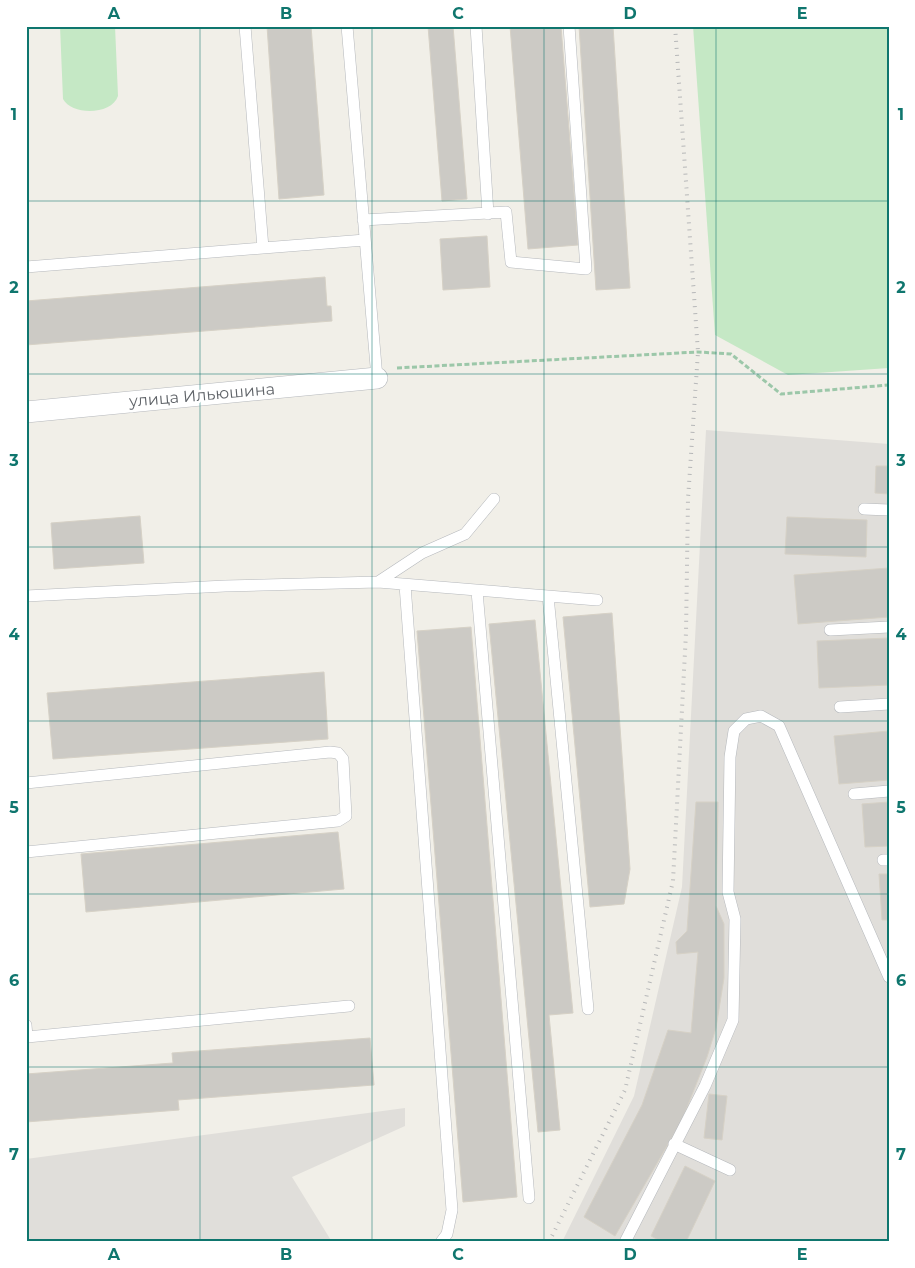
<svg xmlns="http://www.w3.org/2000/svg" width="915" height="1268" font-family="Montserrat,sans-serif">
  <rect width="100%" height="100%" fill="#f1efe8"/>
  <path fill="#e0deda" d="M706,430l183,14v798h-327l72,-146 48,-209z
    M405,1108v18l-113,51 40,65h-306v-83z"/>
  <path fill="#c5e8c5" d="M60,26h55l3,70c-6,19 -46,20 -55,3z
    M693,26h196v342l-101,7 -73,-40z"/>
  <path fill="#cccac5" stroke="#d6d1c6" d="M267,26h44l13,169 -45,4z
    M428,26h25l14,173 -25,2z
    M510,26h51l17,219 -50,4z
    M579,26h34l17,262 -34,2z
    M487,236l3,51 -47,3 -3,-51z
    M325,277l2,29h4l1,15 -306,24v-44z
    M876,466h13v28l-14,-1z
    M140,516l4,47 -90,6 -3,-46z
    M787,517l80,3 -1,37 -81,-3z
    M889,568v49l-91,7 -4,-49z
    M612,613l18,256 -6,35 -34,3 -27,-290z
    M535,620l38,393 -24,2 11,115 -22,2 -49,-508z
    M471,627l46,570 -54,5 -46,-571z
    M889,638v47l-70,3 -2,-47z
    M324,672l4,67 -275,20 -6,-66z
    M889,731v49l-50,4 -5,-48z
    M696,802h22l-2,104 8,18v54l-8,50 -9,29 -25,63 -67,116 -31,-19 58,-112 26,-75 23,3 7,-81 -21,2 -1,-12 11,-11z
    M889,802v44l-24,1 -3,-43z
    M338,832l6,57 -258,23 -5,-58z
    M879,874h10v46h-7z
    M370,1038l4,47 -196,15 1,10 -153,12v-48l147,-11 -1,-10z
    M709,1094l18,2 -5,44 -18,-2z
    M685,1166l30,15 -29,61h-24l-11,-6z"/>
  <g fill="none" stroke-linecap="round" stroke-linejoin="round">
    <g stroke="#b5b8bc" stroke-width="12">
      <path id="lane" d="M347,26l30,352
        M476,26l12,188
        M363,220l143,-8 5,50 75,7 -17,-243
        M263,248l102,-8
        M26,267l237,-19 -18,-222
        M864,509l25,1
        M378,582l44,-29 43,-19 29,-35
        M405,585l47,625 -5,24 -6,8
        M477,591l52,607
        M26,596l199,-10 153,-4 219,18
        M548,596l40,413
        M830,630l59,-3
        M840,707l49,-3
        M26,783l304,-31 8,1 5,6 3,57 -8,5 -312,31
        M854,794l35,-3
        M883,860h6
        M26,1025l1,12 322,-31
        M674,1144l56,26
        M625,1242l80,-156 28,-66 2,-101 -7,-27 2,-135 4,-26 12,-12 15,-3 18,10 110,251"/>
    </g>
    <g stroke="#b5b8bc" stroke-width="22">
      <path id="street" d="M26,412l351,-34"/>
    </g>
    <path stroke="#9cc7a9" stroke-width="3" stroke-dasharray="5 2.5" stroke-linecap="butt" d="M397,368l301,-16 33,2 50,40 108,-9"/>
    <use href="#lane" stroke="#fff" stroke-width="11"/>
    <use href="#street" stroke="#fff" stroke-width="21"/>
    <path stroke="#b6b7b8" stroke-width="4" stroke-dasharray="1 6" stroke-linecap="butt" d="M549,1242l76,-152 48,-209 13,-248 2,-134 10,-147 -23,-326"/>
  </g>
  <path fill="none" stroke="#0f766e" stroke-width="1" stroke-opacity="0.55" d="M200,26v1216M372,26v1216M544,26v1216M716,26v1216M26,201h863M26,374h863M26,547h863M26,721h863M26,894h863M26,1067h863"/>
  <g text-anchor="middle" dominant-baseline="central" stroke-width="5" stroke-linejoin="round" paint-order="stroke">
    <g font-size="16" fill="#5f6368" stroke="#fff">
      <text transform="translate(202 395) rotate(-5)">улица Ильюшина</text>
    </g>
  </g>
  <rect width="915" height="1268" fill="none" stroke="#ffffff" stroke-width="55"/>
  <rect x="28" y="28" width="860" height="1212" fill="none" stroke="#0f766e" stroke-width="2"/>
  <g font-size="16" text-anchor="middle" font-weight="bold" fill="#0f766e">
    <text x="114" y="19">A</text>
    <text x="286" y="19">B</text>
    <text x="458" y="19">C</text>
    <text x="630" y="19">D</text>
    <text x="802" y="19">E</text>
    <text x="14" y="120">1</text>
    <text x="901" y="120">1</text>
    <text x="14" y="293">2</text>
    <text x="901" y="293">2</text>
    <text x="14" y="466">3</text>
    <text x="901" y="466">3</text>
    <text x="14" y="640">4</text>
    <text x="901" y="640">4</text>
    <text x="14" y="813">5</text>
    <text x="901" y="813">5</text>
    <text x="14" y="986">6</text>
    <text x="901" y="986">6</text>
    <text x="14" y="1160">7</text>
    <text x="901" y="1160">7</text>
    <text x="114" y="1260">A</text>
    <text x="286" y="1260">B</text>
    <text x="458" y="1260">C</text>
    <text x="630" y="1260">D</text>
    <text x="802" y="1260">E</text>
  </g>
</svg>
